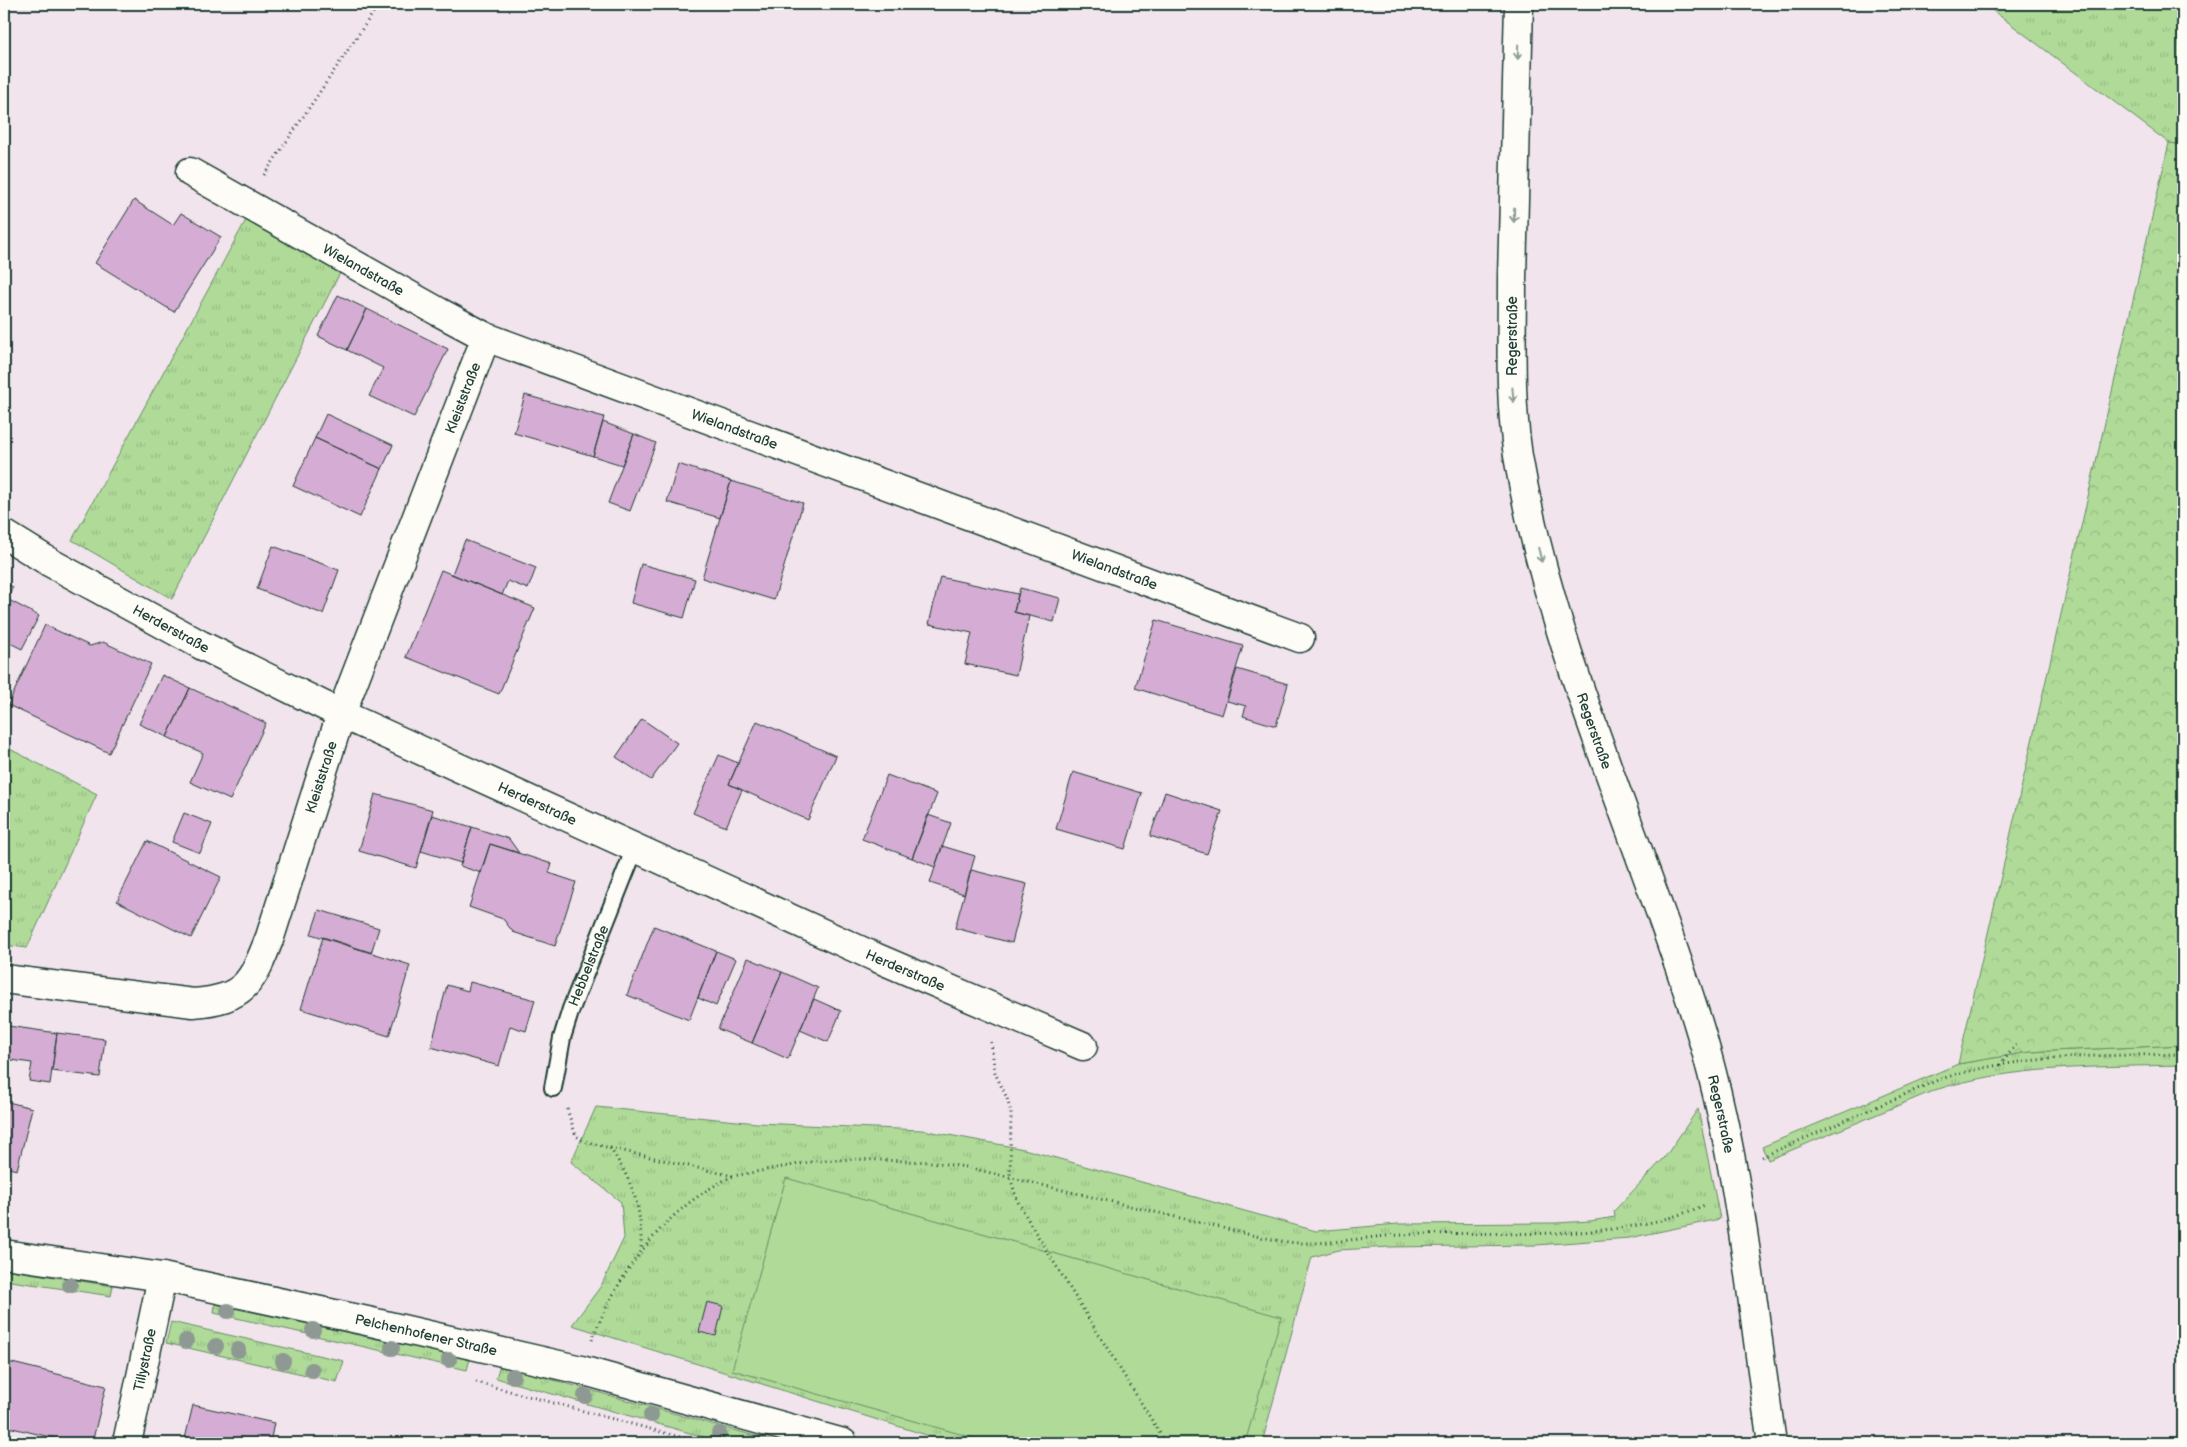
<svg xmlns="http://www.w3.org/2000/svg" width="2187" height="1447" font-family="'Balsamiq Sans',sans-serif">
  <defs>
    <pattern id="grass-tufts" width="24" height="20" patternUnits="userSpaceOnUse" patternTransform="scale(1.25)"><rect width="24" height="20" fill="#afda98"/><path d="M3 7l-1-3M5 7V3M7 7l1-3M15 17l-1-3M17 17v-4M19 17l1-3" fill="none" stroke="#96bc84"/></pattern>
    <pattern id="forest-crowns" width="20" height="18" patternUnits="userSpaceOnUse" patternTransform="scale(1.25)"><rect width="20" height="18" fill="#afda98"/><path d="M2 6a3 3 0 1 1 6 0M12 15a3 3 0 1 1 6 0" fill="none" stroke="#96bc84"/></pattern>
  </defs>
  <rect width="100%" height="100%" fill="#f1e4ec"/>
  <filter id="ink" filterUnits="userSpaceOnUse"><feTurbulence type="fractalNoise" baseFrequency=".02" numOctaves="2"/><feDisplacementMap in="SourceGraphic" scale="10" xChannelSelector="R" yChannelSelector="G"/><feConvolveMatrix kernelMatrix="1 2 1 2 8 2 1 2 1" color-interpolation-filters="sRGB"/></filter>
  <g filter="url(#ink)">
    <path fill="url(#grass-tufts)" stroke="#678c66" d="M1984,4h199v141l-14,-2z
      M246,220l94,53 -168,326 -100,-59z
      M4,746l93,48 -70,154 -23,-3z
      M2183,1045v20c-82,2 -169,0 -248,25l-167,70 -6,-13 196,-83 71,-12z
      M596,1107l161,16 165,7 102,19 292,82 82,-7 158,-1 34,-2 25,-4 -1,-6 51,-54 33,-48 22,110 -91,19 -93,7 -146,2 -51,3 -27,7 -50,186h-310l-380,-118 29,-39 23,-48 -3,-36 -50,-40z
      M4,1269l109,17 -2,10 -107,-16z
      M215,1304l255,55 -3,11 -253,-57z
      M171,1322l173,39 -7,21 -171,-39z
      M500,1365l280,78h-55l-229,-65z"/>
    <path fill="url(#forest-crowns)" stroke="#678c66" d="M2169,143l14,2v477l-5,7 5,9v407l-154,7 -71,12z"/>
    <path fill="#afda98" stroke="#678c66" d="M786,1178l495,139 -36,126h-253l-260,-73z"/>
    <path fill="#d5acd3" stroke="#1f3d34" d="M134,200l39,25 8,-12 40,24 -47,75 -79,-49z
      M338,295l29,14 -20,41 -29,-14z
      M367,309l81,40 -34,68 -45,-21 14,-28 -36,-18z
      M525,395l79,22 -11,39 -79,-23z
      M326,414l67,31 -11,24 -67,-31z
      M603,422l31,12 -12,31 -29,-9z
      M634,434l22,9 -26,68 -22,-8z
      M315,438l67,31 -22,48 -67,-31z
      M678,464l53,17 -11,37 -53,-16z
      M731,481l72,22 -29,97 -72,-22z
      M465,540l71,28 -8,21 -20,-8 -6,14 -50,-21z
      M273,546l66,24 -16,44 -66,-25z
      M641,564l54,15 -11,39 -53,-15z
      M441,570l94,38 -36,86 -93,-37z
      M940,577l78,17 -4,18 15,4 -13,59 -51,-11 7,-31 -43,-9z
      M4,583l9,4 -9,18z
      M1020,588l40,10 -6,24 -40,-10z
      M7,599l32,17 -17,33 -18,-9v-35z
      M1156,620l87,26 -21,69 -87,-27z
      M45,625l45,21 13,-4 48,22 -42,89 -101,-48z
      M1237,669l51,15 -12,42 -33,-10 3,-10 -19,-5z
      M162,675l28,13 -23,49 -28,-13z
      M190,688l76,35 -36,77 -40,-18 13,-29 -36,-16z
      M642,719l35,24 -26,37 -35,-23z
      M757,721l79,35 -28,64 -79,-36z
      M719,755l19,8 -9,21 13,6 -16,37 -33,-14z
      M1073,772l69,21 -17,56 -69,-20z
      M887,775l50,19 -25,64 -50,-19z
      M1165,792l57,19 -15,43 -57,-18z
      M375,794l58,16 -17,58 -57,-17z
      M184,813l28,11 -12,29 -28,-11z
      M432,815l40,12 -11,36 -40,-12z
      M928,815l23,8 -16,44 -23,-9z
      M472,827l37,12 10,14 -29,-9 -9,29 -21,-7z
      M147,841l74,36 -30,61 -74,-37z
      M490,844l62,20 -3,9 27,9 -21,64 -42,-14 -10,-13 -34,-12z
      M942,846l33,10 -11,38 -34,-11z
      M971,870l56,14 -15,59 -57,-15z
      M319,910l60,18 -8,25 -60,-19z
      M654,926l62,25 -27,69 -62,-25z
      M323,937l87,28 -21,71 -88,-27z
      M716,951l20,8 -20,47 -18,-8z
      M748,958l34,14 -30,71 -34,-14z
      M782,972l36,16 -30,71 -36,-16z
      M470,982l65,18 -9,31 -16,-5 -11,40 -68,-19 16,-62 21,6z
      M814,999l27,12 -13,31 -28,-12z
      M8,1026l49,7 -7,51 -21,-3 3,-18 -28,-4z
      M57,1033l48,6 -5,38 -48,-6z
      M4,1101l28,7 -15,62 -13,-3z
      M707,1302l16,4 -7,30 -17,-4z
      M4,1361l102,25 -14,57h-17l-71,-17z
      M193,1405l81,18 -4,20h-86z"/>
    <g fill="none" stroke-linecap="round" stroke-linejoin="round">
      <g stroke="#1f3d34" stroke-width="20">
        <g id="service">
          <path id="s1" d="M553,1088l9,-50 9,-29 64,-161"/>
        </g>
      </g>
      <g stroke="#1f3d34" stroke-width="31">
        <g id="minor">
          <path id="s2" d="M1519,4c-2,91 -5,183 -7,274 0,59 -3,119 6,178 33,195 120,376 179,564 43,138 54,281 75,423"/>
          <path id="s3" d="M190,172l249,140 47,25 814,301"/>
          <path id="s4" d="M4,534l47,29 150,82 140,69 534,243 208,89"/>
          <path id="s5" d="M4,979l189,24c52,-4 59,-20 77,-66l71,-223 145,-377"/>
          <path id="s6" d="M127,1443l35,-166"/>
        </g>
      </g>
      <g stroke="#1f3d34" stroke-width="31">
        <g id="secondary">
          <path id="s7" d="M4,1254l158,23 205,44 214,49 262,73"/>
        </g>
      </g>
      <path stroke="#1f3d34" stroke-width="3" stroke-dasharray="1 4" stroke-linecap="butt" d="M264,175l115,-171
        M991,1042l4,31 12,25 4,15 -1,64 7,23 17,30 132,213
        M2000,1065l16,-20
        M567,1109l9,27 8,5 26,7c24,36 32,60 31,103
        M610,1148l123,28 83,-15 39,-2 77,3 34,5 294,70c13,2 27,6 41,6 34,1 68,-7 102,-8 100,-6 210,11 304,-31
        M1762,1157l176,-77c78,-26 165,-24 245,-26
        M592,1340c26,-68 74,-133 141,-164
        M476,1382l226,61"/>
      <use href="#service" stroke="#fdfcf7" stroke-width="16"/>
      <use href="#minor" stroke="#fdfcf7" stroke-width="28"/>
      <use href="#secondary" stroke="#fdfcf7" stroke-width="28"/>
    </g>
    <g fill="#8d9992">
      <circle cx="70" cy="1285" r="8"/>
      <circle cx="228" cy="1311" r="8"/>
      <circle cx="313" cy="1330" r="8"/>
      <circle cx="186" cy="1341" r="8"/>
      <circle cx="216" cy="1346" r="8"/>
      <circle cx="392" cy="1348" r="8"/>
      <circle cx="238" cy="1350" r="8"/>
      <circle cx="449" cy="1360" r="8"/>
      <circle cx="283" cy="1361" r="8"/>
      <circle cx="312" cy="1370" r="8"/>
      <circle cx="513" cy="1376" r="8"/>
      <circle cx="585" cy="1396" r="8"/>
      <circle cx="651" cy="1415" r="8"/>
      <circle cx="719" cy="1434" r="8"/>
    </g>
    <defs><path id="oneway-shaft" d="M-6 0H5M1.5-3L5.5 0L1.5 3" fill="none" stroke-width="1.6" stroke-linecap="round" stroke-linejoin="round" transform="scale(1.25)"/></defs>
    <g stroke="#8e9c96">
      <use href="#oneway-shaft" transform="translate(1518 52) rotate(91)"/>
      <use href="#oneway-shaft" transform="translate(1514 215) rotate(91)"/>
      <use href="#oneway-shaft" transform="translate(1513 395) rotate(85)"/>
      <use href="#oneway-shaft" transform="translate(1540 555) rotate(76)"/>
    </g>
  </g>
  <g text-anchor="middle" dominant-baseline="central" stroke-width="4.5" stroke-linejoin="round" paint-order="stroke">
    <g font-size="14" fill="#1f3d34" stroke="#fdfcf7">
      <text stroke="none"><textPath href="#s3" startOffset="199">Wielandstraße</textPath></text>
      <text transform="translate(1512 336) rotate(-90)">Regerstraße</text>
      <text stroke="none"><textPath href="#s5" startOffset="874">Kleiststraße</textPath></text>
      <text stroke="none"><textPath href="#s3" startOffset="604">Wielandstraße</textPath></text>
      <text stroke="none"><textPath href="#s3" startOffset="1009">Wielandstraße</textPath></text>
      <text stroke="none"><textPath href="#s4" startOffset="192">Herderstraße</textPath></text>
      <text stroke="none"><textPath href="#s2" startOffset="738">Regerstraße</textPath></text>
      <text stroke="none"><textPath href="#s5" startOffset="469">Kleiststraße</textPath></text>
      <text stroke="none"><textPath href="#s4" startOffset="598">Herderstraße</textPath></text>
      <text stroke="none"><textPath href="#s1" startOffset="128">Hebbelstraße</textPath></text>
      <text stroke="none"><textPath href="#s4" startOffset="1002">Herderstraße</textPath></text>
      <text stroke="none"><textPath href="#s2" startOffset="1142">Regerstraße</textPath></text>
      <text stroke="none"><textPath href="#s7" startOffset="430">Pelchenhofener Straße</textPath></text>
      <text stroke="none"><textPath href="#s6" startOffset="85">Tillystraße</textPath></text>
    </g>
  </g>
  <rect width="2187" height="1447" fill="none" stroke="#fdfcf7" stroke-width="20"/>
  <rect x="10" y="10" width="2167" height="1427" fill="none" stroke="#1f3d34" stroke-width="2" filter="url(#ink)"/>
</svg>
